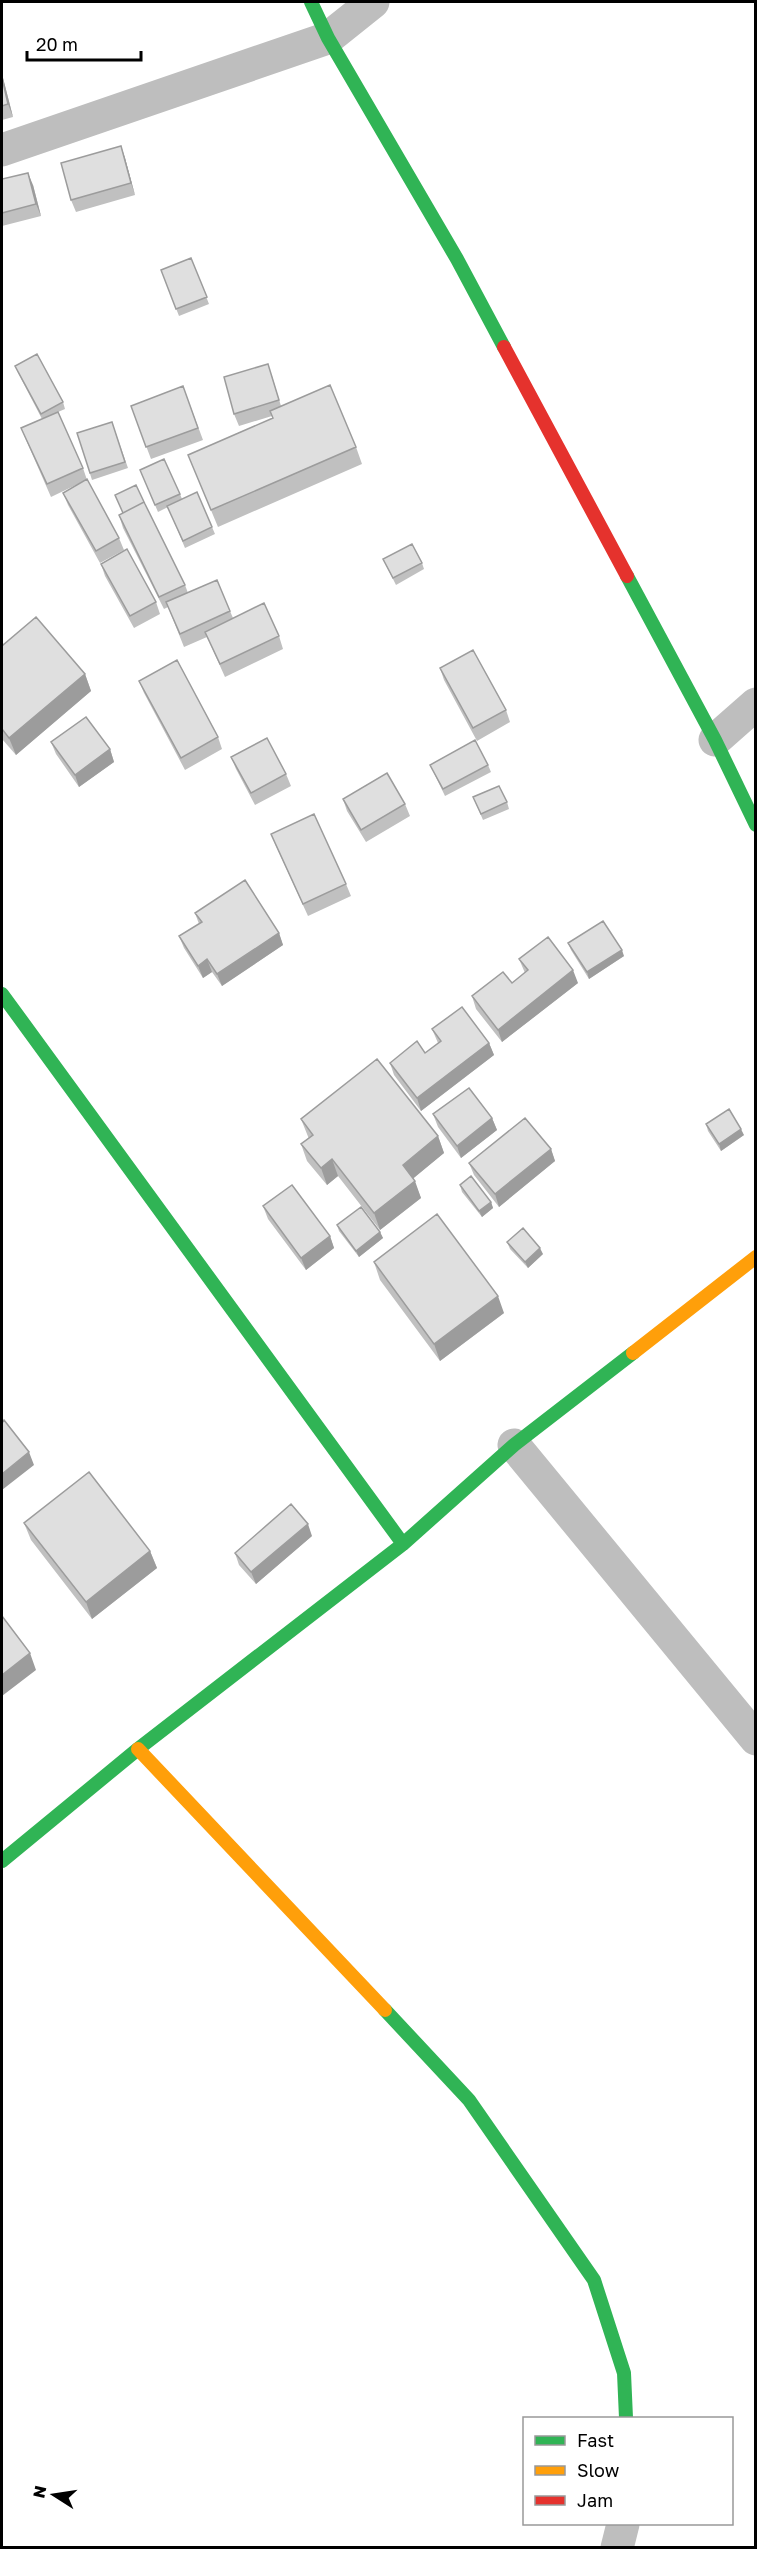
<svg xmlns="http://www.w3.org/2000/svg" width="757" height="2549" font-family="'Golos Text',sans-serif">
  <rect width="100%" height="100%" fill="#fff"/>
  <g fill="none" stroke-linecap="round" stroke-linejoin="round">
    <path stroke="#bebebe" stroke-width="33" d="M2,150l326,-112 45,-36
      M715,740l41,-36
      M514,1445l242,294
      M617,2548l6,-24"/>
    <path stroke="#30b455" stroke-width="14" d="M311,2l17,36 129,221 47,88
      M627,576l88,164 41,85
      M2,994l401,550
      M2,1861l136,-112 265,-205 111,-99 119,-92
      M385,2010l84,90 125,180 30,93 2,45"/>
    <path stroke="#ff9f0a" stroke-width="14" d="M633,1353l123,-96
      M138,1749l247,261"/>
    <path stroke="#e5322d" stroke-width="14" d="M504,347l123,229"/>
  </g>
  <path fill="#c0c0c0" d="M2,74l11,43 -11,3z
    M121,146l4,12 10,37 -59,17 -5,-12z
    M2,179l31,6 8,31 -39,10z
    M191,258l18,46 -30,12 -18,-46z
    M15,366l48,36 2,7 -7,3 25,56 4,12 32,58 5,12 -24,13 -32,-58 -5,-12 15,-9 -27,13 -25,-57 -5,-12 21,-9 -24,-46z
    M272,376l9,30 75,41 6,17 -144,63 -30,-72 85,-37 -1,-2 -33,10 -5,-12z
    M183,386l20,54 -52,19 -20,-53z
    M112,422l16,46 -36,12 -15,-47z
    M140,470l40,24 2,5 30,28 3,7 -30,14 -17,-41 -10,5z
    M145,504l40,81 3,8 42,18 3,7 46,18 4,13 -58,28 -18,-40 -23,10 -16,-40 -4,2 -41,-81 -4,-13z
    M383,559l39,4 2,6 -28,16z
    M101,564l55,38 4,12 -26,14 -29,-52z
    M2,643l1,2 82,29 6,17 -75,64 -14,-16z
    M440,668l66,42 4,12 -33,19 -33,-61z
    M139,681l79,56 4,12 -37,21 -41,-77z
    M51,742l59,7 4,13 -35,25 -23,-33z
    M231,757l55,17 5,12 -36,19 -19,-36z
    M430,765h58l3,7 -46,24z
    M473,797l34,5 2,7 -26,11z
    M343,799l62,5 5,12 -44,26 -19,-31z
    M271,834l75,50 5,12 -43,20 -32,-70z
    M195,913l84,20 4,12 -61,41 -10,-14 -9,6 -19,-30 -5,-12 20,-12z
    M568,943l56,13 -35,23 -18,-29z
    M519,959l59,24 -76,59 -26,-33 -4,-13 40,-13 13,-10z
    M432,1029l57,14 5,12 -73,56 -27,-36 -4,-12 35,-10 13,-10z
    M433,1114l59,4 5,12 -36,28 -23,-31z
    M301,1119l137,17 6,17 -31,25 8,20 -41,32 -42,-54 -11,9 -20,-24 -6,-17 8,-5z
    M706,1124l38,11 -23,16 -13,-20z
    M551,1149l4,12 -56,46 -25,-32 -5,-12z
    M460,1185l31,17 2,6 -11,9 -20,-25z
    M263,1206l67,30 4,12 -28,22 -38,-51z
    M337,1225l43,7 3,6 -24,19 -20,-26z
    M507,1242l36,12 -15,14 -18,-19z
    M374,1262l130,51 -64,48 -60,-81z
    M24,1523l126,28 7,17 -65,51 -61,-79z
    M312,1536l-56,48 -17,-19 -4,-12z"/>
  <path fill="#9c9c9c" d="M2,74l11,43 -5,-13 -6,-26z
    M121,146l4,12 10,37 -4,-12z
    M28,173l5,12 8,31 -5,-12z
    M85,674l6,17 -75,64 -7,-17z
    M110,749l4,13 -35,25 -4,-12z
    M279,933l4,12 -61,41 -5,-12z
    M622,950l2,6 -35,23 -2,-7z
    M207,959l5,13 -9,6 -5,-12z
    M573,970l5,13 -76,59 -4,-12z
    M489,1043l5,12 -73,56 -4,-13z
    M492,1118l5,12 -36,28 -4,-12z
    M741,1129l3,6 -23,16 -2,-7z
    M438,1136l6,17 -35,29 -6,-17z
    M551,1149l4,12 -56,46 -4,-13z
    M332,1159l6,17 -11,9 -6,-17z
    M415,1181l6,17 -41,32 -6,-17z
    M491,1202l2,6 -11,9 -3,-6z
    M380,1232l3,6 -24,19 -3,-6z
    M330,1236l4,12 -28,22 -5,-12z
    M540,1248l3,6 -15,14 -3,-6z
    M498,1296l6,17 -64,48 -6,-17z
    M29,1452l5,13 -32,25v-16z
    M308,1524l4,12 -56,48 -5,-12z
    M150,1551l7,17 -65,51 -6,-17z
    M30,1653l6,17 -34,26v-21z"/>
  <path fill="#dfdfdf" stroke="#9c9c9c" stroke-width="1.5" d="M2,78l6,26 -6,2z
    M121,146l10,37 -60,17 -10,-37z
    M28,173l8,31 -34,9v-34z
    M191,258l16,39 -31,12 -15,-39z
    M37,354l26,48 -22,12 -26,-48z
    M268,364l11,36 -45,14 -10,-37z
    M330,385l26,62 -145,63 -23,-55 85,-37 -3,-7z
    M183,386l15,42 -52,19 -15,-41z
    M58,412l25,56 -36,16 -26,-56z
    M112,422l13,40 -35,11 -13,-40z
    M164,459l16,35 -25,11 -15,-35z
    M87,479l32,59 -23,13 -33,-58z
    M136,485l9,19 -1,-2 -21,11 -8,-18z
    M197,492l15,35 -29,14 -16,-35z
    M144,502l41,83 -26,12 -40,-82z
    M412,544l10,19 -29,15 -10,-19z
    M127,549l29,53 -26,14 -29,-52z
    M217,580l13,31 -50,23 -14,-32z
    M264,603l15,33 -59,28 -15,-32z
    M36,617l49,57 -76,64 -7,-9v-86l1,2z
    M473,650l33,60 -33,18 -33,-60z
    M177,660l41,77 -37,21 -42,-77z
    M86,717l24,32 -35,26 -24,-33z
    M267,738l19,36 -35,19 -20,-36z
    M475,740l13,25 -45,24 -13,-24z
    M387,773l18,31 -44,26 -18,-31z
    M499,786l8,16 -26,12 -8,-17z
    M314,814l32,70 -43,20 -32,-70z
    M245,880l34,53 -62,41 -10,-15 -9,7 -19,-30 23,-14 -7,-9z
    M603,921l19,29 -35,22 -19,-29z
    M548,937l25,33 -75,60 -26,-34 31,-24 9,11 16,-13 -9,-11z
    M462,1007l27,36 -72,55 -27,-35 27,-22 8,12 16,-12 -9,-12z
    M377,1059l61,77 -35,29 12,16 -41,32 -42,-54 -11,9 -20,-24 12,-9 -12,-16z
    M469,1088l23,30 -35,28 -24,-32z
    M729,1109l12,20 -22,15 -13,-20z
    M525,1118l26,31 -56,45 -26,-31z
    M471,1176l20,26 -12,9 -19,-26z
    M292,1185l38,51 -29,22 -38,-52z
    M361,1207l19,25 -24,19 -19,-26z
    M437,1214l61,82 -64,48 -60,-82z
    M523,1228l17,20 -15,14 -18,-20z
    M4,1420l25,32 -27,22v-51z
    M89,1472l61,79 -64,51 -62,-79z
    M291,1504l17,20 -57,48 -16,-19z
    M2,1616l28,37 -28,22z"/>
  <rect width="757" height="2549" fill="none" stroke="#000000" stroke-width="6"/>
  <rect x="523" y="2417" width="210" height="108" fill="#ffffff" stroke="#999999" stroke-width="1.5"/>
  <rect x="535" y="2436" width="30" height="9" fill="#30b455" stroke="#999999" stroke-width="1.5"/>
  <text x="577" y="2447" font-size="18" fill="#000000">Fast</text>
  <rect x="535" y="2466" width="30" height="9" fill="#ff9f0a" stroke="#999999" stroke-width="1.5"/>
  <text x="577" y="2477" font-size="18" fill="#000000">Slow</text>
  <rect x="535" y="2496" width="30" height="9" fill="#e5322d" stroke="#999999" stroke-width="1.5"/>
  <text x="577" y="2507" font-size="18" fill="#000000">Jam</text>
  <g transform="translate(54 2495) rotate(282)" stroke="#ffffff" stroke-width="4.5" paint-order="stroke">
  <path d="M0-4.5L10 22L0 15L-10 22Z" fill="#000000"/>
  <text y="-9" font-size="16" font-weight="bold" text-anchor="middle" fill="#000000">N</text>
  </g>
  <path d="M27 51v9h114v-9" fill="none" stroke="#000000" stroke-width="3"/>
  <text x="36" y="51" font-size="18" fill="#000000" stroke="#ffffff" stroke-width="4.5" paint-order="stroke">20 m</text>
</svg>
